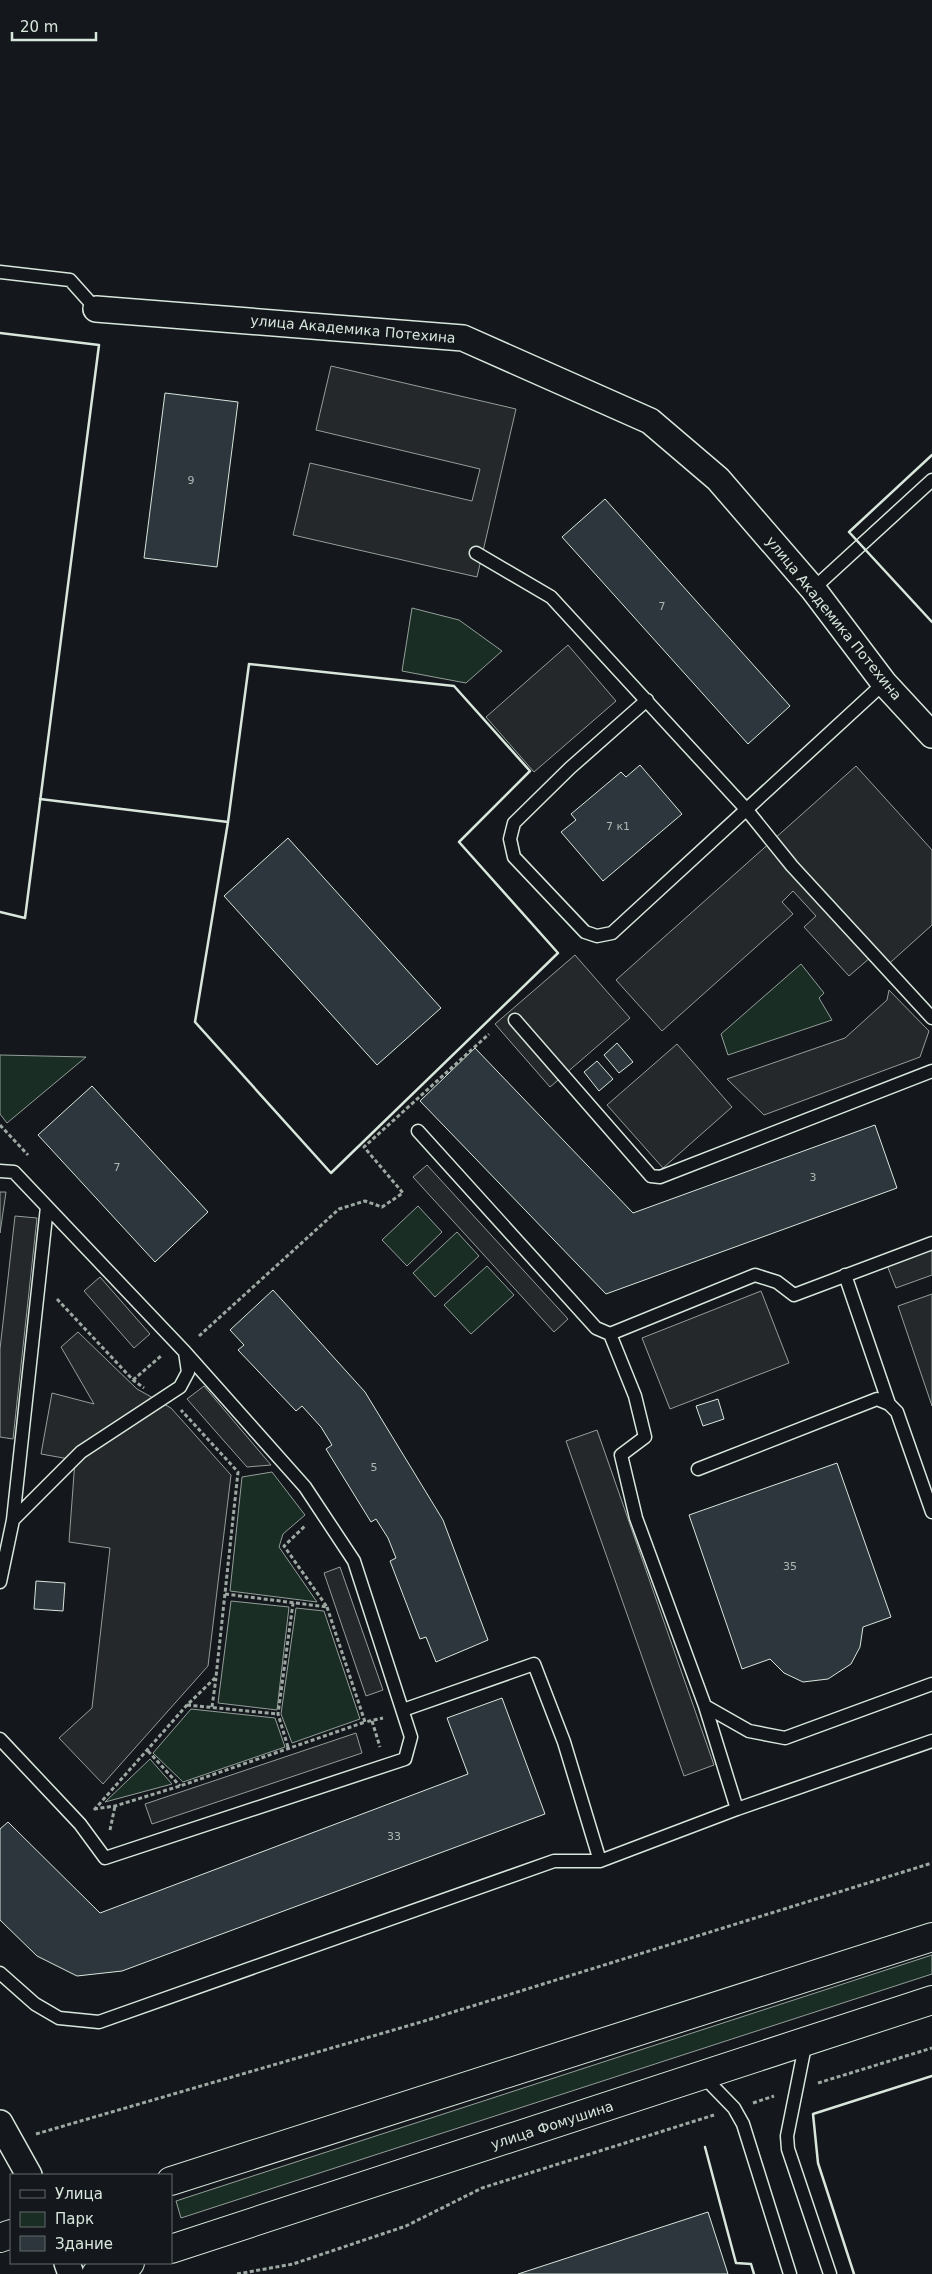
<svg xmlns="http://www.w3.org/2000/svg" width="932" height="2274" font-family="'DejaVu Sans',sans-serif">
  <rect width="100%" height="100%" fill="#14181c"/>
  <path fill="#1a2d24" stroke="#939e99" d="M412,608l47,12 43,31 -36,32 -64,-12z
    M801,964l23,29 -5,5 13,22 -104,35 -7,-21z
    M0,1055l86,2 -79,66 -7,-9z
    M418,1206l24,26 -35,34 -25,-26z
    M457,1232l22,24 -44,41 -22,-24z
    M487,1266l27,29 -43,39 -27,-29z
    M272,1472l33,43 -22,19 -4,13 38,55 -87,-11 12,-114z
    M231,1601l58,6 -12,103 -59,-7z
    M296,1608l28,3 36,108 -68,24 -11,-29z
    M191,1709l84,9 10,29 -102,35 -30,-29z
    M150,1759l22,25 -67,18z
    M932,1955v19l-751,244 -5,-17z"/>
  <path fill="#24282b" stroke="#939e99" d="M331,366l185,43 -39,168 -184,-42 17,-72 162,38 8,-32 -164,-39z
    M568,645l48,56 -82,71 -48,-55z
    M856,766l76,84v75l-50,45 -11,-13 -22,19 -45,-49 12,-11 -23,-25 -11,11 11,12 -131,117 -46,-51z
    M575,955l55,63 -80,69 -55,-63z
    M889,990l40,41 -9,26 -156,58 -37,-36 118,-41 42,-38z
    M677,1044l55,63 -69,61 -56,-63z
    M427,1165l141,154 -14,13 -141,-155z
    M0,1192h6l-6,41z
    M15,1216l22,2 -24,221 -13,-2v-88z
    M932,1237v38l-36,13 -13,-33z
    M100,1277l50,57 -16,14 -50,-57z
    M761,1291l28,72 -119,46 -28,-71z
    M932,1294v112l-34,-100z
    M78,1332l59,57 34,19 60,67 -23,191 -105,118 -44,-46 33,-30 18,-160 -41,-6 6,-82 -34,-6 11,-61 42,11 -33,-57z
    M204,1386l67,79 -24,2 -60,-68z
    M597,1430l117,335 -30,11 -118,-335z
    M340,1567l43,123 -17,6 -42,-123z
    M356,1733l6,20 -210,71 -7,-20z"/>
  <path fill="#2c363c" stroke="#d8e6dc" d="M165,393l73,9 -21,165 -73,-9z
    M605,499l185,207 -42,38 -186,-207z
    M640,765l42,49 -79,67 -42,-49 15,-12 -5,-6 50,-42 5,5z
    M288,838l153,170 -64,57 -153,-169z
    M617,1043l16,19 -14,11 -15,-18z
    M475,1048l158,165 242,-88 22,63 -291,106 -186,-193z
    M597,1061l16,18 -14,12 -15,-19z
    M92,1086l116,126 -53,50 -117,-127z
    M273,1290l92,102 78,128 45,120 -52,22 -10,-25 -6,2 -30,-78 6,-3 -8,-20 -12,-19 -5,3 -45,-73 6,-4 -11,-18 -19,-21 -6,5 -58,-61 6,-5 -14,-15z
    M718,1399l6,20 -21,7 -7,-20z
    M837,1463l54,154 -28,10 -3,20 -9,17 -23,15 -25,3 -19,-9 -14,-14 -28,10 -53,-154z
    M36,1581l29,2 -2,28 -29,-2z
    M502,1698l43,116 -423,157 -45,5 -40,-20 -37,-36v-91l8,-7 92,91 368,-139 -21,-56z
    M708,2212l20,62h-210z"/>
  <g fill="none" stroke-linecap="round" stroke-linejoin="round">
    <g stroke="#d8e6dc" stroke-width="15">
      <path id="service" d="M0,272l70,8 26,29
        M476,553l75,44 195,212 46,57 140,152
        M813,589l119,-109
        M647,700l-77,68 -56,55 -4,16 4,18 71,75 12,4 15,-3 272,-250
        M515,1020l136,156 9,1 272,-106
        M418,1131l178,197 14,6 145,-59 22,7 17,13 138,-52
        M0,1171l14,1 171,180
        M845,1275l44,129
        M610,1334l25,62 10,41 -24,18 15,63 69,188 32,103
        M698,1469l179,-70 12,5 8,8 35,100
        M13,1520l34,-313
        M0,1582l13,-62 68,-68 99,-65 8,-15 -3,-20 120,135 49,74 57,176 -6,22 -300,99 -25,-34 -80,-85
        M705,1706l44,25 36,7 147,-54
        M403,1710l131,-46 30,78 36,119
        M0,1973l35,31 24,14 40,4 455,-161h46l137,-52 195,-68
        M806,2041l-19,95 1,13 42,125
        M702,2075l32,33 9,16 47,150"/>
    </g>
    <g stroke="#d8e6dc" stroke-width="28">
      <path id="minor" d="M96,309l367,29 187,83 68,58 95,110 71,94 48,52
        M0,2123l29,52
        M67,2263l4,11"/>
    </g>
    <g stroke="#d8e6dc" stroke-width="30">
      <path id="secondary" d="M171,2181l761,-244
        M0,2238l11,-4
        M171,2249l761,-249
        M96,2274l34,-11"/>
    </g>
    <path stroke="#9da8a2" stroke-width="3" stroke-dasharray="4 2.5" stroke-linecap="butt" d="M0,1125l28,30
      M57,1299l76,81 11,8
      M199,1336l140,-127 26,-8 17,6 21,-14 -39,-46 125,-113
      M133,1380l28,-24
      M225,1594l102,13 -43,-61 22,-21
      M327,1607l38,115 18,-4
      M187,1705l91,9
      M212,1707l4,-29
      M372,1721l8,26
      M288,1747l-10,-33 15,-111
      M148,1751l32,35
      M94,1809l21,-3 65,-20 185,-64
      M94,1810l93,-105 29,-28 22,-205 -57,-62
      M110,1830l5,-24
      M818,2083l114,-35
      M753,2103l21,-7
      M36,2134l385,-112 511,-159
      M237,2274l56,-10 113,-38 76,-38 232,-73"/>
    <use href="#service" stroke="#14181c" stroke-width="12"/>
    <use href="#minor" stroke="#14181c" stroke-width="25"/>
    <use href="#secondary" stroke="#14181c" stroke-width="28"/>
    <path stroke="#d8e6dc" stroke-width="2.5" d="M0,333l99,12 -74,573 -25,-6
      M932,455l-83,77 83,90
      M40,799l188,23 21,-158 205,22 76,85 -71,71 99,111 -227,220 -136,-151 33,-200
      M705,2147l31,116 15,1 3,10
      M854,2274l-36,-111 -5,-49 119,-38"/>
  </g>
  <g text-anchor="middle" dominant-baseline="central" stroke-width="4" stroke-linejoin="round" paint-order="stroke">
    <g font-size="11" fill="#adbab4">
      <text x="191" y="480">9</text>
      <text x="662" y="606">7</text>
      <text x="618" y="826">7 к1</text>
      <text x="117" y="1167">7</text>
      <text x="813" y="1177">3</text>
      <text x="374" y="1467">5</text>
      <text x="790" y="1566">35</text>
      <text x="394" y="1836">33</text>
    </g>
    <g font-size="14" fill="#d8e6dc" stroke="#14181c">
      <text transform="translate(353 329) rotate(5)">улица Академика Потехина</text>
      <text transform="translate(834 618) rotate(51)">улица Академика Потехина</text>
      <text transform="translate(552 2125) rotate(-18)">улица Фомушина</text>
    </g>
  </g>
  <rect x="10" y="2174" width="162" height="90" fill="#14181c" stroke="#626a69"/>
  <rect x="20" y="2190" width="25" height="8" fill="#14181c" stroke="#626a69"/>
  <text x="55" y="2199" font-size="15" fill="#d8e6dc">Улица</text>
  <rect x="20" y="2212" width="25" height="15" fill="#1a2d24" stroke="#626a69"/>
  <text x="55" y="2224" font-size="15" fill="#d8e6dc">Парк</text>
  <rect x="20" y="2236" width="25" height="15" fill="#2c363c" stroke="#626a69"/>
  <text x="55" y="2249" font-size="15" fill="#d8e6dc">Здание</text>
  <path d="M12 32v8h84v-8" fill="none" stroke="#d8e6dc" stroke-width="2.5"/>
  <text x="20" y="32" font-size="15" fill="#d8e6dc" stroke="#14181c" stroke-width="4" paint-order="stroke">20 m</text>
</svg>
